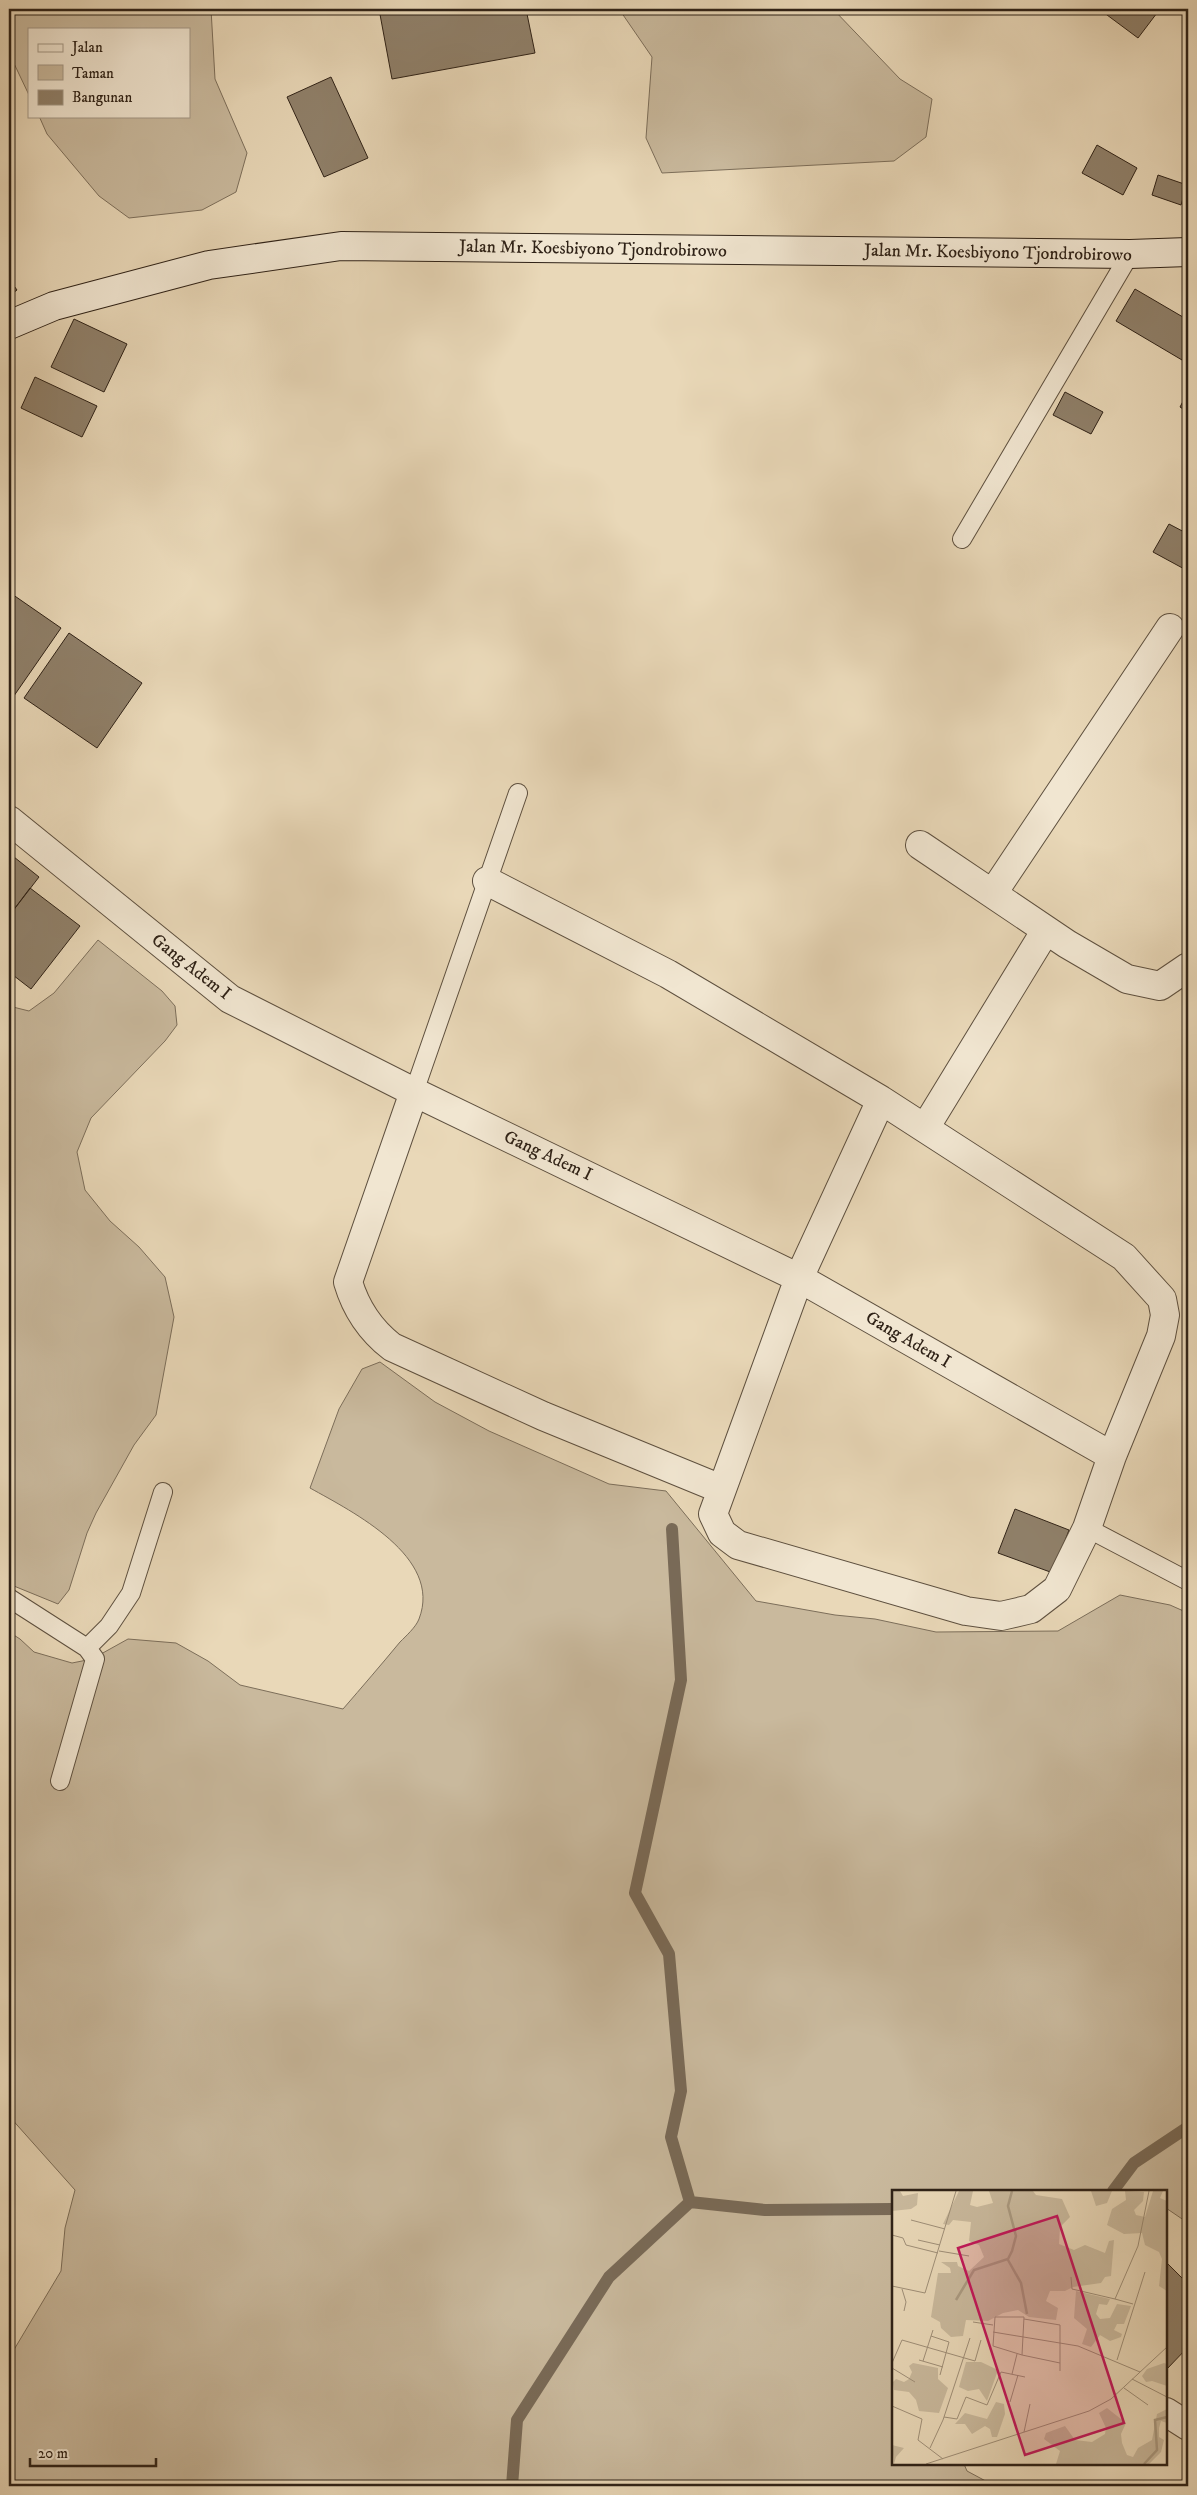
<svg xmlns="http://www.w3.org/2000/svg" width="1197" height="2495" font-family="'IM FELL DW Pica',serif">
  <rect width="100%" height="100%" fill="#e9d8b8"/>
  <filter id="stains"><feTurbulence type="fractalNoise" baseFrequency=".004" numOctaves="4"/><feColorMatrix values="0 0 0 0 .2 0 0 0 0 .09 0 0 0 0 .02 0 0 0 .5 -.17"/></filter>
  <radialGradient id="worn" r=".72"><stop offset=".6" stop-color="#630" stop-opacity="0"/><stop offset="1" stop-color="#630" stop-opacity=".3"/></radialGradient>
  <path fill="#c9b99d" stroke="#7c6e5a" d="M9,9h202l4,70 32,74 -11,39 -34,18 -73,8 -30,-22 -52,-62 -8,-18h150v-87h-160v66l-20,-42z
    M619,9h214l67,70 32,20 -6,38 -32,24 -232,12 -16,-35 6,-81z
    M98,940l64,51 13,15 2,19 -12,16 -74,77 -14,34 8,38 25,31 29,26 26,30 9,40 -18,98 -22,30 -38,68 -9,20 -18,57 -11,14 -49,-20v-578l20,5 25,-18z
    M380,1362l55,40 54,29 120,53 57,7 90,110 79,14 40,4 61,13 122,-1 62,-36 50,10 18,8v610l-22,-15v-17h-273v273h71l3,7 28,15h-986v-128l52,-87 4,-43 10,-38 -66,-74v-484l11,7 14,13 38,11 20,-4 36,-20 48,4 32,18 32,24 103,24c19,-22 38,-44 57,-67 6,-6 16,-15 19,-23 24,-62 -66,-107 -109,-131l29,-79 23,-40z"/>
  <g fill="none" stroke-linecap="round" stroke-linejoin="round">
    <path stroke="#796a57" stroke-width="12" d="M672,1529l9,151 -46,213 34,61 12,137 -10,46 19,65
      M1113,2191l21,-28 54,-36
      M512,2486l5,-66 92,-143 81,-75 75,8 128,-1"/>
  </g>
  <path fill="#90816b" stroke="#2f2217" d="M379,9h147l9,44 -143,26z
    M1099,9h61l-22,29z
    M331,77l37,81 -44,19 -37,-80z
    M1097,145l40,23 -14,27 -41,-22z
    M1158,175l29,10 -6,20 -29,-10z
    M9,279l8,11 -8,6z
    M1135,289l53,31v30l-6,10 -66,-39z
    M74,319l53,25 -23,48 -53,-25z
    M35,377l62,29 -15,31 -61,-29z
    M1065,392l38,20 -12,22 -38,-19z
    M1188,392v20l-8,-5z
    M1169,524l19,10v37l-35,-19z
    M9,592l52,36 -52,75z
    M69,633l73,50 -45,65 -73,-50z
    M9,853l30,24 -30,39z
    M30,888l50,38 -49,63 -22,-17v-56z
    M1015,1509l54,21 -16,43 -55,-20z
    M1166,2262l22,22v63l-22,23z"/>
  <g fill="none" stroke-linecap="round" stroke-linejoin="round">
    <g stroke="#5e503f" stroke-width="20">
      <path id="lane" d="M962,539l168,-285
        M414,1092l104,-299
        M1087,1528l101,53
        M9,1598l78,50 8,11 -35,122
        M87,1648l22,-22 22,-33 32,-101"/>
    </g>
    <g stroke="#5e503f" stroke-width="30">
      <path id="street" d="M9,820l221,179 184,93 385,186 313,178
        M920,845l147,99 60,35 33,7 28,-19
        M487,881l181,93 213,126 243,157 38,42 3,16 -4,21 -49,120 -25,72 -30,61 -26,20 -30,7 -35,-5 -228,-66 -16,-12 -9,-19 86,-236 82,-178
        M993,893l177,-265
        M414,1092l-66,190c8,27 22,48 44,65l151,69 178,73
        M925,1128l121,-198
        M1166,2412l22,14"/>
    </g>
    <g stroke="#2f2217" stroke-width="30">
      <path id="secondary" d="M9,325l45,-19 155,-41 132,-19 789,8 58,-2"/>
    </g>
    <use href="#lane" stroke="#f1e6d1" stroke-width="18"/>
    <use href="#street" stroke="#f1e6d1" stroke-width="28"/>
    <use href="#secondary" stroke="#f1e6d1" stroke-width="28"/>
  </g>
  <g text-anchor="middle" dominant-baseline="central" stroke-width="4" stroke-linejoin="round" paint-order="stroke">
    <g font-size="18" fill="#2f2217" stroke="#f1e6d1">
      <text transform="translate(593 249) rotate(1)">Jalan Mr. Koesbiyono Tjondrobirowo</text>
      <text transform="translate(998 253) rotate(1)">Jalan Mr. Koesbiyono Tjondrobirowo</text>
      <text transform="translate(191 967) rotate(38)">Gang Adem I</text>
      <text transform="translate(548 1156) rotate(25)">Gang Adem I</text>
      <text transform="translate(908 1340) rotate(30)">Gang Adem I</text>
    </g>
  </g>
  <g transform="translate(892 2190)">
    <rect width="275" height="275" fill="#e9d8b8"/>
    <path d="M0,1h8l3,5 15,-3 -1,12 -6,4 -19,2zM67,1h14l-3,14 7,2 16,-4 -4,-12h44l3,4 26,4 8,18 -10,10 -1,17 15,6 11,-5 20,8 4,-12 5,-1 -3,36 -6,1 -4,6 -28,4 -8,4h-15l-4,10 12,7 -2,12 -27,-3 -11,-7 -15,3 -15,8 -22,-1 -3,16 -12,1 -10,-9 -1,-6 -9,-5 7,-44h13l-1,-5 -9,-6h16l1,4 11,5 15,-14 -5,-12 -10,-4 2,-19 -18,-2 -4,5 -6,-1zM199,1h21l-5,12 -11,3zM233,1l19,1 -1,9 -9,9 2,5 9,2 8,-26h10l-3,7 7,3v90l-8,-5 3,-27 -3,-7 -14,-7 -3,-12 -18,1 -17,-9 5,-16 14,-9zM184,101l34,8 -3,6 -8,-1 -3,10 4,5 10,-1 7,-14 14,2 -7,18h-7l-3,6 8,4 -1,3 -11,4 -10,-6 -9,12 -9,-3 5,-15 -13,-11zM74,172h15l17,8 -11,31 -8,-12 -11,2 -9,-4zM21,173l25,5v11l10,9 -9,25 -20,-2 -3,-11 -7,-8 -15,-2 -1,-8 3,-3 8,3 5,-3 3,-7 -3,-6zM272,173l3,1v22l-15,-5 -6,1 -4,-6 5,-7zM104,212l8,2 1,10 -8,23h-5l-2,-8 -5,-3 -13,8 -7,-10h-10l10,-11 22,6zM215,218l19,15 -5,11 1,9 5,12 6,2 5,-9 14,-8 5,-26 10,-5v14l-6,-2 -2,7v9l5,3 -3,12 -12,12h-93l4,-13 -16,-12 2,-6 19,-7 10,14 17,2 13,-8 1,-6 -7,-15zM0,255l12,3 -8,9 -2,7z" fill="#c9b99d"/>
    <path fill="none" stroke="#aa9a81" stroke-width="2.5" d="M116,70l13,23 6,31M64,110l18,-30 34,-11 4,-8 4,-15 -8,-30 4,-15M252,274l13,-14 -2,-30 12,-3"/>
    <path fill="none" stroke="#9f8f78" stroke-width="1" d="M19,30l34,9M0,45l11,3 3,7 32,8M26,50l22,5M47,61l30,5M179,87l1,12 43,10M0,96l33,7 31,-102M10,99l4,13 -2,9M241,114l-18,-5 23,-53 11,-55M132,129l36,6v46M81,132l20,3M101,142l85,14 62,26M39,146l18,6 -9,33M130,165l2,-38h-29l-2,29 29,9 38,8M27,170l24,7M225,170l28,-88M31,171l10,-31M0,173l10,-23 73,21 6,-21M0,178l23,14M120,184l5,-20M240,189l35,18M232,198l24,17M118,212l8,-27M0,216l30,13 -4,21 25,19M52,227l13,2 9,-22 21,8 14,-33 24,5M132,242l6,-28M38,258l13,-28 27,-82M34,274l163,-53 22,-12 56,-52"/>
    <path fill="#c2185b" fill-opacity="0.15" stroke="#c2185b" stroke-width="2.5" d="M165,26l67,207 -99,32 -67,-207z"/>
    <rect width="275" height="275" fill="none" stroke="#2f2217" stroke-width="2.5"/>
  </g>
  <rect width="1197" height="2495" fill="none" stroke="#e9d8b8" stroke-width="30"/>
  <rect x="10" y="10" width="1177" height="2475" fill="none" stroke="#2f2217" stroke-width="2.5"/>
  <rect x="15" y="15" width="1167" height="2465" fill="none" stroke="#2f2217"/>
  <rect x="28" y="28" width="162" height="90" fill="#f1e6d1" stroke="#a39887"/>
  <rect x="38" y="44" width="25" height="8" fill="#f1e6d1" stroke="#a39887"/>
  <text x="72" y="52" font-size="15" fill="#2f2217">Jalan</text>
  <rect x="38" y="65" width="25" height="15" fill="#c9b99d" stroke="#a39887"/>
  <text x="72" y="78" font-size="15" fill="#2f2217">Taman</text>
  <rect x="38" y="90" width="25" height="15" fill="#90816b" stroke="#a39887"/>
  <text x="72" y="102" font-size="15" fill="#2f2217">Bangunan</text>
  <path d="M30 2458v8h126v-8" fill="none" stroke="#2f2217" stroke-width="2.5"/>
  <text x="38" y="2458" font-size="15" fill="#2f2217" stroke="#f1e6d1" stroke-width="4" paint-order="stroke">20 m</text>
  <rect width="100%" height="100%" filter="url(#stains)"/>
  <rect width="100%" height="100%" fill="url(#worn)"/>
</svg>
